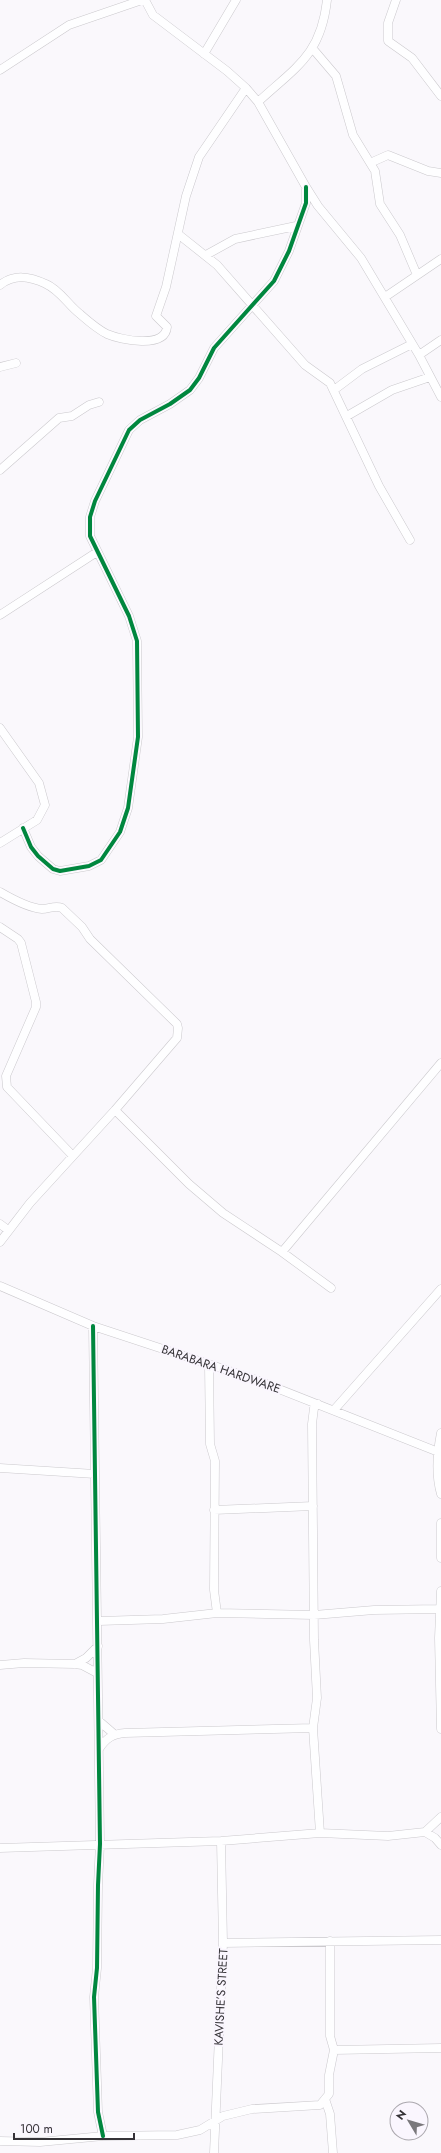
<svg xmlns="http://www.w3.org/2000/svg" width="441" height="2153" font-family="Jost,sans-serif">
  <rect width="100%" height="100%" fill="#faf8fc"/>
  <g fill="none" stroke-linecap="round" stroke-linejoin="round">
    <g stroke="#cbc9cd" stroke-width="9">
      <path id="minor" d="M145,0l8,15 74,56 19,17 12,14 48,85 12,19 43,52 58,97 22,42
        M396,0l-8,23v18l24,17 29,38
        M313,49l23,27 17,59 22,36 5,33 20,31 17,40
        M204,54l32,-54
        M0,70l69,-45 73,-25
        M258,102c38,-35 63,-47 69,-102
        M370,163l18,-8 40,16 13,2
        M178,234l39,31 88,100 25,18 49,103 31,54
        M206,255l29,-16 61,-13
        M0,285c14,-11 29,-9 46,-1 14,6 22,21 34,30 8,7 17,15 27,20 14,6 58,15 60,-7l-11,-11 10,-29 20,-91 13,-39 47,-69
        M385,297l56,-38
        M419,355l22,-15
        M0,367l16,-4
        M334,390l28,-21 50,-25
        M347,416l45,-26 38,-13
        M0,470l59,-52 13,-2 17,-11 10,-3
        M0,615l97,-63
        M0,728l39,55 6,22 -8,15 -37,23
        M23,828l8,19 7,9 15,13 7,2 29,-5 12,-6 19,-28 8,-24 10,-71 -1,-96 -8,-25 -39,-80v-19l5,-16 34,-71 11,-10 30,-16 20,-14 9,-12 15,-30 60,-67 15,-30 17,-48v-16
        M0,892c12,7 28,16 42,17 7,0 13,-4 20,-1l20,19 8,12 87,85 1,4 -1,10 -62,72 -85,93 -30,39
        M0,927l18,12 3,4 15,59v5l-30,69 1,11 66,69
        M115,1110l74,74 34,29 59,39 49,36
        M0,1224l8,6
        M282,1252l159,-189
        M0,1286l93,40 158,52 190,75
        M93,1326l7,518 -2,41 -1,83 -3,29 4,115 5,24
        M209,1365l1,79 5,17 -1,129 3,23
        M318,1404l-4,4 -2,16 2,216 3,58 -4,30 7,105
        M334,1410l107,-121
        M441,1433c-4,20 -6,40 0,61
        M0,1468l95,6
        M214,1510l99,-4
        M441,1523v35
        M441,1591l-2,47 2,91
        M99,1621l64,-2 54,-6 97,2 60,-5 66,-1
        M75,1664l11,-6 12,-12
        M0,1665l24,-2 51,1 7,1 15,8
        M99,1721l15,13
        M99,1749c7,-11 14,-15 26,-16l188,-5
        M425,1832l16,-15
        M0,1848l221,-7 99,-8 68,3 37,-4 10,6 6,7
        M330,1941v95l4,14
        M223,1943l218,-3
        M325,2099l5,15 3,39
        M0,2141l40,1 63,-6 74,-1 23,-5 23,-14 29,-7 68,-4 9,-11v-19l5,-25 107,-2
        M214,2153l9,-210 -2,-102"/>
    </g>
    <use href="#minor" stroke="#fefeff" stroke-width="8"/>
    <g stroke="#faf6fe" stroke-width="6">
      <path id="cycleway" d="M23,828l8,19 7,9 15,13 7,2 29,-5 12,-6 19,-28 8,-24 10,-71 -1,-96 -8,-25 -39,-80v-19l5,-16 34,-71 11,-10 30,-16 20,-14 9,-12 15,-30 60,-67 15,-30 17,-48v-16
        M93,1326l7,518 -2,41 -1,83 -3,29 4,115 5,24"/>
    </g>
    <use href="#cycleway" stroke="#00873e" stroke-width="4"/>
  </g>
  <g text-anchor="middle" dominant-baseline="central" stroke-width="4" stroke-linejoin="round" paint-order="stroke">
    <g font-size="12" fill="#353337" stroke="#faf6fe">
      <text transform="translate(221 1369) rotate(19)">BARABARA HARDWARE</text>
      <text transform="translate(221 1997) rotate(-87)">KAVISHE’S STREET</text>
    </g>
  </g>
  <g transform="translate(409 2121) rotate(308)"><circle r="19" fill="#faf6fe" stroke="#aba8ae"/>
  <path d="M0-3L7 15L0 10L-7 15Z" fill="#7a787c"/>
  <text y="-6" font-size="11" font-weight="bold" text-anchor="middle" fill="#353337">N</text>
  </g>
  <path d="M14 2133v6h120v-6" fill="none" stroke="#353337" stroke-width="2"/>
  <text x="20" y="2133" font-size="12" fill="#353337" stroke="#faf6fe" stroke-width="3" paint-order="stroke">100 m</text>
</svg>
